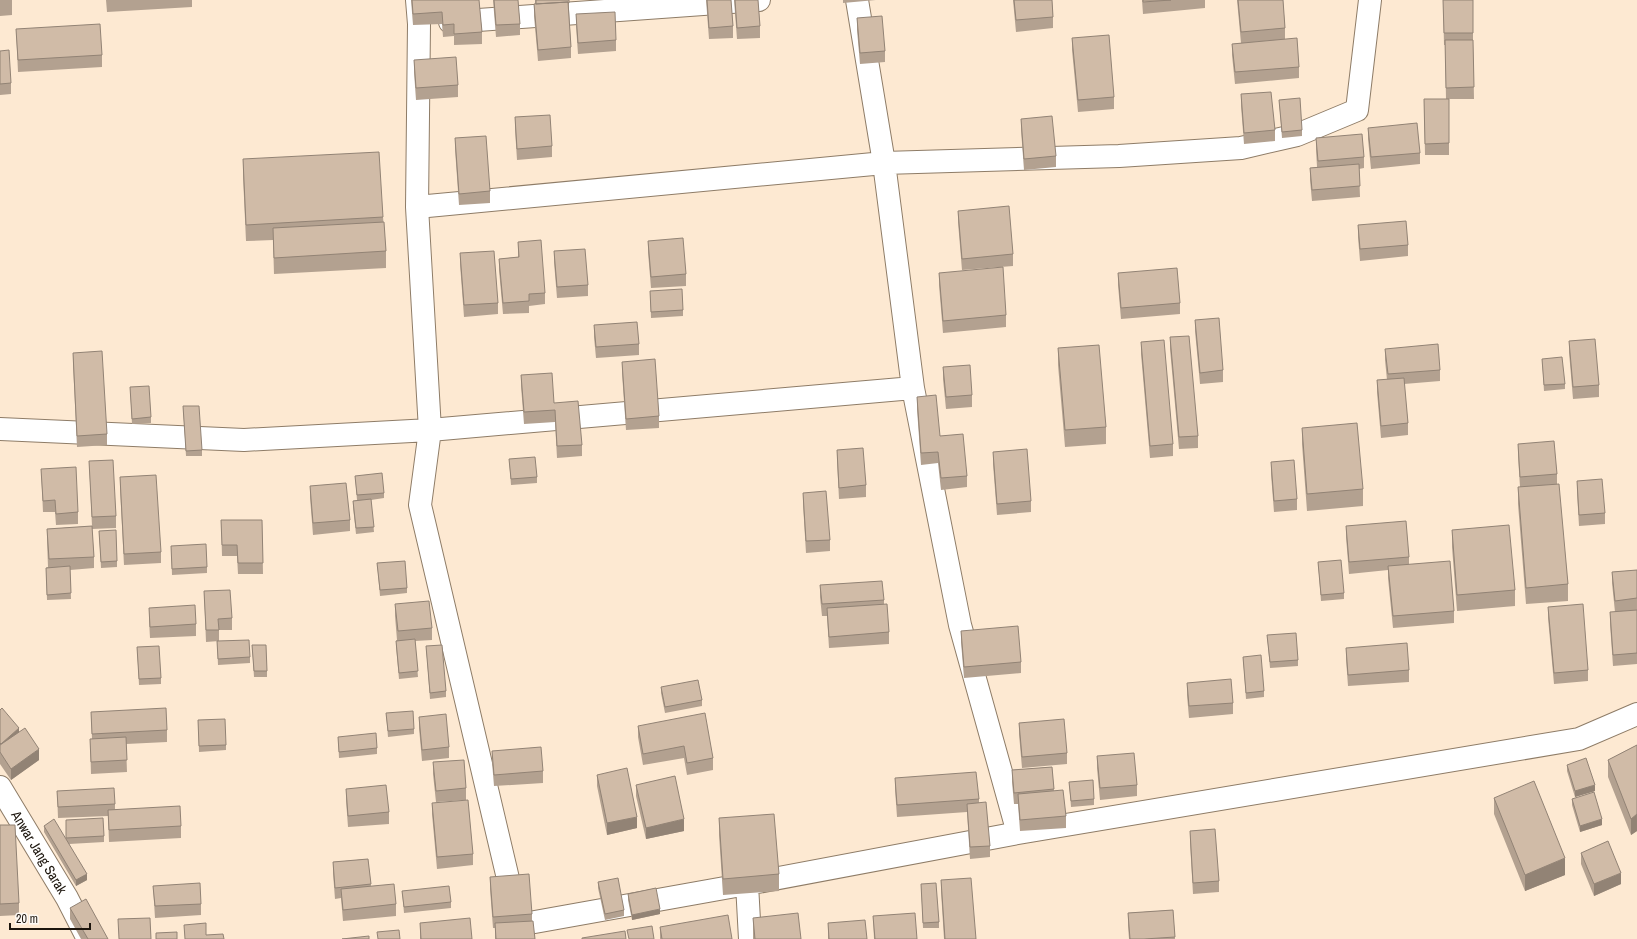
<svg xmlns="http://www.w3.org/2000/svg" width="1637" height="939" font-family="'Archivo Narrow',sans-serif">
  <rect width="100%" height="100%" fill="#fde9d2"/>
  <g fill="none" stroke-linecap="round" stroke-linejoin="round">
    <g stroke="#8e7c67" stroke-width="24">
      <path id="minor" d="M417,0l2,24 -2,183 13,223 -10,75 94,399
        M857,0l27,163 29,225 47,237 58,208
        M450,22l309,-22
        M417,207l467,-44 235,-7 122,-8 56,-13 60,-25 13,-110
        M0,429l244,11 186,-10 483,-42
        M747,884l3,55
        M518,925l229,-41 271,-51 561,-94 58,-25"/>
    </g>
    <g stroke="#8e7c67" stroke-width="24">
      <g id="secondary">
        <path id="s1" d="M0,787l67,111 21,41"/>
      </g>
    </g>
    <use href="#minor" stroke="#fff" stroke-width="22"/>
    <use href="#secondary" stroke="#fff" stroke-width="22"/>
  </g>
  <path fill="#b3a190" d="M0,0h12v15l-12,1z
    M106,0h86v7l-85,5z
    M411,0h68l3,32v12l-28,1v-9l-11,1 -1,-13 -29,1z
    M493,0h25l2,24v11l-24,2z
    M535,0h34v9l2,38v11l-33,3 -4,-45v-12h1z
    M706,0h25l2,26v12l-24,1z
    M734,0h24l2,26v12l-23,1z
    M843,0h33l-33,3z
    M1013,0h39l1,17v11l-37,4z
    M1142,0h63v8l-62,6z
    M1237,0h46l2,28v11l14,28v11l-64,6 -3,-29v-11l9,-1z
    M1443,0l30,33v11l1,55h-28l-1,-54h-1z
    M576,14l40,26v11l-38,3 -2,-28z
    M857,18l28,33v11l-25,2 -3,-34z
    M16,29l86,26v12l-84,5z
    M1072,38l42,59v12l-36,3 -6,-62z
    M0,51l11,32v11l-11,1z
    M414,60l44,25v12l-42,3 -2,-28z
    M1241,94l34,36v11l-31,3 -3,-38z
    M1424,99h25v56h-24z
    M1279,100l23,30v6l-20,2z
    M515,117l37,29v11l-35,3 -2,-31z
    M1021,119l35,37v11l-32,3 -3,-40z
    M1368,128l52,25v11l-49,5 -3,-30z
    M455,138l35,53v12l-31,2 -4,-56z
    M1316,138l48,19v11l-5,1 1,28 -48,4 -2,-21v-12l7,-1 -1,-18z
    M243,159l140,58 3,34v17l-112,6 -1,-34 -27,1 -3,-65z
    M958,211l55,43v12l-51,4 -4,-48z
    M1358,225l50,20v11l-48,5 -2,-24z
    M648,241l38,33v12l-35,2 -3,-36z
    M518,242l27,51v11l-16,2v7l-26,1 -4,-44v-11l19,-2z
    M554,251l34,34v11l-31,2 -3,-36z
    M460,253l38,50v11l-34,3 -4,-53z
    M939,273l67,42v12l-63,6 -4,-48z
    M1118,273l62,30v11l-59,5 -3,-34z
    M650,291l33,19v6l-32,2z
    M1195,320l28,50v12l-23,2 -5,-53z
    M594,325l45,19v11l-43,3 -2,-21z
    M1170,337l28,99v12l-19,1 -9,-100z
    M1569,341l30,44v12l-26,2 -4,-47z
    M1141,342l32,102v12l-23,2 -9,-104z
    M1058,348l48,79v17l-41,3 -7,-82z
    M1385,349l55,21v11l-36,3 4,39v12l-27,3 -4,-46v-12h10l-2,-20z
    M73,353l34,81v11l-30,2 -4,-83z
    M1542,359l23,25v5l-21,2z
    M622,362l37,54v12l-33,2 -4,-57z
    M943,367l29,28v12l-26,2 -3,-30z
    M521,375l33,28 28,42v11l-25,2 -2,-36 -31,2 -3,-38z
    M130,387l21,30v6l-19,1z
    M917,397l23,39 27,40v11l-26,3 -3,-27 -17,2 -4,-56z
    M183,406l19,44v6h-16z
    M1302,428l61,61v17l-56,5 -5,-67z
    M1518,444l39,30v10l11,100v17l-42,3 -8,-100v-17h2l-2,-31z
    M837,450l29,35v12l-27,2 -2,-38z
    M993,452l38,49v11l-34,3 -4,-51z
    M509,459l28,18v6l-26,2z
    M89,461l27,55v12l-24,1 2,28v11l-24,2 1,29 -24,1 -1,-32 2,-1 -1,-27v-11l45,-3z
    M1271,462l26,37v11l-23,2 -3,-38z
    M41,469l37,43v12l-22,1 -1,-13h-12z
    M355,476l29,17v5l-13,2 3,32 -18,2 -3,-27v-6l4,-1z
    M120,477l41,75v11l-37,2 -4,-77z
    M1577,481l28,32v11l-26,2 -2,-34z
    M310,486l40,34v11l-37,4 -3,-38z
    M803,493l27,47v11l-24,2 -3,-49z
    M221,520h41l1,54h-25l-1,-18h-15z
    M1346,526l63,31v7l45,47v12l-61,5 -5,-50v-8l-39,4 -3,-37z
    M1452,530l63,60v16l-58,5 -5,-64z
    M99,531l18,30v6l-16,1z
    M171,546l36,21v6l-35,2z
    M1318,562l26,31v6l-23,2z
    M377,563l30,25v5l-27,3z
    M1637,570v94l-24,2 -3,-42v-12h5l-3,-29v-11z
    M820,585l64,15v4l5,28v12l-60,4 -2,-32h-5l-2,-19z
    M204,591l28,27v12h-13v11l-13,1z
    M395,604l37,24v12l-17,1 3,36 -19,2 -3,-33v-5l1,-1 -2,-24z
    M1548,607l40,63v11l-34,3 -6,-66z
    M149,608l47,16v12l-46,2 -1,-18z
    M961,631l60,31v11l-57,5 -3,-36z
    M1267,635l31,25v6l-28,2z
    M217,641l33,16v6l-32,2z
    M252,645l15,26v6h-13z
    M426,646l20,45v6l-16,2z
    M137,647l24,31v6l-22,1z
    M1346,648l63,22v12l-61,4 -2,-27z
    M1243,657l21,34v6l-18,2z
    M1187,683l46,20v11l-44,4 -2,-23z
    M661,687l41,13v6l-37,7 -4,-20z
    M0,710l19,22 20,28 -28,20 -11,-16z
    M91,712l76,18v12l-41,2 1,28 -36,2 -1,-35h2z
    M386,713l28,16v5l-26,3z
    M419,717l30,30v11l-27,3 -3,-33z
    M198,720l28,25v5l-27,2z
    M1019,723l48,30v11l-45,4 -3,-34z
    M638,726l75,32v12l-26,5 -3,-17 -41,7 -5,-28z
    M338,737l39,11v6l-38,4z
    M1637,745v86l-6,4 -23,-58v-17z
    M492,751l51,20v12l-49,3 -2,-24z
    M1097,756l40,29v11l-37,4 -3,-32z
    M433,762l33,26v12l-30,2 -3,-28z
    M1567,765l28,26 -20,6 -8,-26z
    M1052,767l2,24 12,25v12l-46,3 -2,-27h-4l-2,-22v-12z
    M597,775l40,53 -30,7 -10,-49z
    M895,778l84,21v4l11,43v11l-20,2 -3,-47 -70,5 -2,-28z
    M1069,782l25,17v6l-23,2z
    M636,785l48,46 -38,8 -10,-43z
    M346,789l43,23v12l-41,3 -2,-27z
    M57,791l58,13v5l66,17v12l-72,4 -1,-26 -50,2z
    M1494,798l71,77 -40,16 -31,-77z
    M1572,799l30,26 -22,7 -8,-27z
    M432,803l41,51v11l-36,4 -5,-55z
    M719,818l60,56v17l-56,4 -4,-60z
    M66,820l38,16v6l-35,2 18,36 -11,6 -32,-54v-6l22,14z
    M0,825l19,78v12l-19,1z
    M1190,831l29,50v11l-26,2 -3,-52z
    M1581,853l40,31 -27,12 -13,-32z
    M368,859l3,27 25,18v12l-53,5 -2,-23 -6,1 -2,-26v-11z
    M490,877l42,37v7l3,18h-40v-11h-2l-3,-39z
    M941,880l35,59h-32l-3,-48z
    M598,882l26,28v6l-19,4 -7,-32z
    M921,884l18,38v6h-16z
    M153,886l48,18v11l-46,3z
    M402,891l49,11v6l-47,5z
    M628,894l32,20 -28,6 -4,-20z
    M70,908l38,31h-27l-11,-20z
    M1173,910l2,29h-46l-1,-14v-12z
    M873,916l44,23h-43z
    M753,918l48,21h-48z
    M420,923l52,16h-52z
    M828,923l39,16h-39z
    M660,927l72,12h-72z"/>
  <path fill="#928375" d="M19,728v6l-18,10z
    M39,749v11l-28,20v-11z
    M1595,785v6l-20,6v-6z
    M1637,814v17l-6,4v-16z
    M637,817v11l-30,7v-12z
    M684,819v12l-38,8v-11z
    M1602,819v6l-22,7v-6z
    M1565,858v17l-40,16v-16z
    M1621,873v11l-27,12v-12z
    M87,874v6l-11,6v-6z
    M660,909v5l-28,6v-5z"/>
  <path fill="#d0bba7" stroke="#928375" d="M412,0h67l3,32 -28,2v-10l-11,1 -1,-13 -29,2z
    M494,0h24l2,24 -24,1z
    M536,0h33v3h-1v-1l-32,2z
    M707,0h24l2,26 -24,2z
    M735,0h23l2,26 -23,2z
    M1014,0h38l1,17 -37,3z
    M1143,0h28l-28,2z
    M1238,0h45l2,28 -44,4z
    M1443,0h30v33h-29z
    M568,2l3,45 -33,3 -4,-46z
    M615,12l1,28 -38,3 -2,-29z
    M882,16l3,35 -25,2 -3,-35z
    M100,24l2,31 -84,5 -2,-31z
    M1109,35l5,62 -36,3 -6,-62z
    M1297,38l2,29 -64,5 -3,-28z
    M1445,40h28l1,47 -28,1z
    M9,50l2,33 -11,1v-33z
    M456,57l2,28 -42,3 -2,-28z
    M1271,92l4,38 -31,3 -3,-39z
    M1300,98l2,32 -20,2 -3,-32z
    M1424,99h25v44l-24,1z
    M550,115l2,31 -35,3 -2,-32z
    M1052,116l4,40 -32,3 -3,-40z
    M1417,123l3,30 -49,4 -3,-29z
    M1362,134l2,23 -46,4 -2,-23z
    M486,136l4,55 -31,3 -4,-56z
    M379,152l4,65 -137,8 -3,-66z
    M1359,164l1,22 -48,4 -2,-22z
    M1009,206l4,48 -51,5 -4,-48z
    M1406,221l2,24 -48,4 -2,-24z
    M384,222l2,29 -112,7 -1,-30z
    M683,238l3,36 -35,3 -3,-36z
    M541,240l4,53 -16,1v7l-26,2 -4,-44 20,-2 -1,-15z
    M585,249l3,36 -31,2 -3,-36z
    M494,251l4,52 -34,2 -4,-52z
    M1003,267l3,48 -63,6 -4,-48z
    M1177,268l3,35 -59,5 -3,-35z
    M682,289l1,21 -32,2 -1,-21z
    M1219,318l4,52 -23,3 -5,-53z
    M637,322l2,22 -43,3 -2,-22z
    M1189,336l9,100 -19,1 -9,-100z
    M1595,339l4,46 -26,2 -4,-46z
    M1164,340l9,104 -23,2 -9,-104z
    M1438,344l2,26 -52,4 -3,-25z
    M1099,345l7,82 -41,3 -7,-82z
    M102,351l5,83 -30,2 -4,-83z
    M1562,357l3,27 -21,1 -2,-26z
    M655,359l4,57 -33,3 -4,-57z
    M970,365l2,30 -26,2 -3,-30z
    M552,373l2,30 24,-2 4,44 -25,1 -2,-36 -31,2 -3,-37z
    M1404,378l4,45 -27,3 -4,-46z
    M149,386l2,31 -19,2 -2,-32z
    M936,395l4,41 23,-2 4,42 -26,2 -3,-26 -17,1 -4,-56z
    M183,406h16l3,44 -16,1z
    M1357,423l6,66 -56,5 -5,-66z
    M1554,441l3,33 -37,3 -2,-33z
    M863,448l3,37 -27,3 -2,-38z
    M1027,449l4,52 -34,3 -4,-52z
    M535,457l2,20 -26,2 -2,-20z
    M113,460l3,56 -24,1 -3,-56z
    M1294,460l3,39 -23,2 -3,-39z
    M76,467l2,45 -22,2 -1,-14 -12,1 -2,-32z
    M382,473l2,20 -27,2 -2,-19z
    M156,475l5,77 -37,2 -4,-77z
    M1602,479l3,34 -26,2 -2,-34z
    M346,483l4,37 -37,3 -3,-37z
    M1559,484l9,100 -42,4 -8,-101z
    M826,491l4,49 -24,1 -3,-48z
    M371,499l3,28 -18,1 -3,-27z
    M221,520h41l1,43h-25l-1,-18h-15z
    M1406,521l3,36 -60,5 -3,-36z
    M1509,525l6,65 -58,5 -5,-65z
    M92,526l2,31 -45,2 -2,-30z
    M116,530l1,31 -16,1 -2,-31z
    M206,544l1,23 -35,2 -1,-23z
    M1341,560l3,33 -23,2 -3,-33z
    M405,561l2,27 -27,2 -3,-27z
    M1450,561l4,50 -61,5 -5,-50z
    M70,566l1,27 -24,2 -1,-27z
    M1637,570v28l-22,3 -3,-29z
    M882,581l2,19 -62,4 -2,-19z
    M230,590l2,28 -14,1 1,11h-13l-2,-39z
    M429,601l3,27 -34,3 -3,-27z
    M887,604l2,28 -60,5 -2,-29z
    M1583,604l5,66 -34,3 -6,-66z
    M195,605l1,19 -46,3 -1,-19z
    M1637,610v43l-24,2 -3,-43z
    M1018,626l3,36 -57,5 -3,-36z
    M1296,633l2,27 -28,2 -3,-27z
    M415,639l3,32 -19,2 -3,-32z
    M249,640l1,17 -32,2 -1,-18z
    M1407,643l2,27 -61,5 -2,-27z
    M252,645h14l1,26h-13z
    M442,645l4,46 -16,2 -4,-47z
    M159,646l2,32 -22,1 -2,-32z
    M1261,655l3,36 -18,2 -3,-36z
    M1231,679l2,24 -44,3 -2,-23z
    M698,680l4,20 -37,7 -4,-20z
    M2,708l17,20 -18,16 -1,-1v-33z
    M166,708l1,22 -75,4 -1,-22z
    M413,711l1,18 -26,2 -2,-18z
    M705,713l8,45 -26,5 -3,-17 -41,8 -5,-28z
    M446,714l3,33 -27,3 -3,-33z
    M225,719l1,26 -27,1 -1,-26z
    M1064,719l3,34 -45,4 -3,-34z
    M25,728l14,21 -28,20 -11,-17v-7z
    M376,733l1,15 -38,4 -1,-15z
    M126,737l1,23 -36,2 -1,-23z
    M1637,745v69l-6,5 -23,-59z
    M541,747l2,24 -49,4 -2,-24z
    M1134,753l3,32 -37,3 -3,-32z
    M1586,758l9,27 -20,6 -8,-26z
    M464,760l2,28 -30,3 -3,-29z
    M1052,767l2,22 -40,4 -2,-23z
    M627,768l10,49 -30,6 -10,-48z
    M976,772l3,27 -82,6 -2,-27z
    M675,776l9,43 -38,9 -10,-43z
    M1093,780l1,19 -23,2 -2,-19z
    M1534,781l31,77 -40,17 -31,-77z
    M386,785l3,27 -41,4 -2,-27z
    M114,788l1,16 -57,3 -1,-16z
    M1063,790l3,26 -46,4 -2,-26z
    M1594,792l8,27 -22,7 -8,-27z
    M468,800l5,54 -36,3 -5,-54z
    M986,802l4,44 -20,1 -3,-43z
    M180,806l1,20 -72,4 -1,-20z
    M774,814l5,60 -56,5 -4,-61z
    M103,818l1,18 -38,2v-18z
    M54,819l33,55 -11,6 -32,-54z
    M0,825h15l4,78 -19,1z
    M1215,829l4,52 -26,2 -3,-52z
    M1608,841l13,32 -27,11 -13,-31z
    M368,859l3,25 -36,4 -2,-26z
    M529,874l3,40 -39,3 -3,-40z
    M618,878l6,32 -19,4 -7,-32z
    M971,878l5,61h-31l-4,-59z
    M200,883l1,21 -46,2 -2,-20z
    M936,883l3,39 -16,1 -2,-39z
    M394,884l2,20 -53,6 -2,-21z
    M449,886l2,16 -47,5 -2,-16z
    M656,888l4,21 -28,6 -4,-21z
    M86,899l22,40h-20l-18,-31z
    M1173,910l2,27 -31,2h-14l-2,-26z
    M798,913l3,26h-46l-2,-21z
    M915,913l2,26h-42l-2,-23z
    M728,915l4,24h-70l-2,-12z
    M150,918l1,21h-32l-1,-20z
    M470,918l2,21h-51l-1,-16z
    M865,920l2,19h-38l-1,-16z
    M533,921l2,18h-39l-1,-16z
    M206,923v12l17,-1 1,5h-39l-1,-14z
    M652,926l2,13h-25l-2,-9z
    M399,930l1,9h-22l-1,-7z
    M625,931l1,8h-44v-1z
    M177,932v7h-21v-6z
    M369,936v3h-27z"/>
  <g text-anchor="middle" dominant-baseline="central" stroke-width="3" stroke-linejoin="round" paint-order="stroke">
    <g font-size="14" fill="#1c150d" stroke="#fdf9f4">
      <text stroke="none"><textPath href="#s1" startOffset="76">Anwar Jang Sarak</textPath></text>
    </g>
  </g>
  <path d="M10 923v6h80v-6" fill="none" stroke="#1c150d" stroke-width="2"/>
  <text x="16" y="923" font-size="12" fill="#1c150d" stroke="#fdf9f4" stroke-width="3" paint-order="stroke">20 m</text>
</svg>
